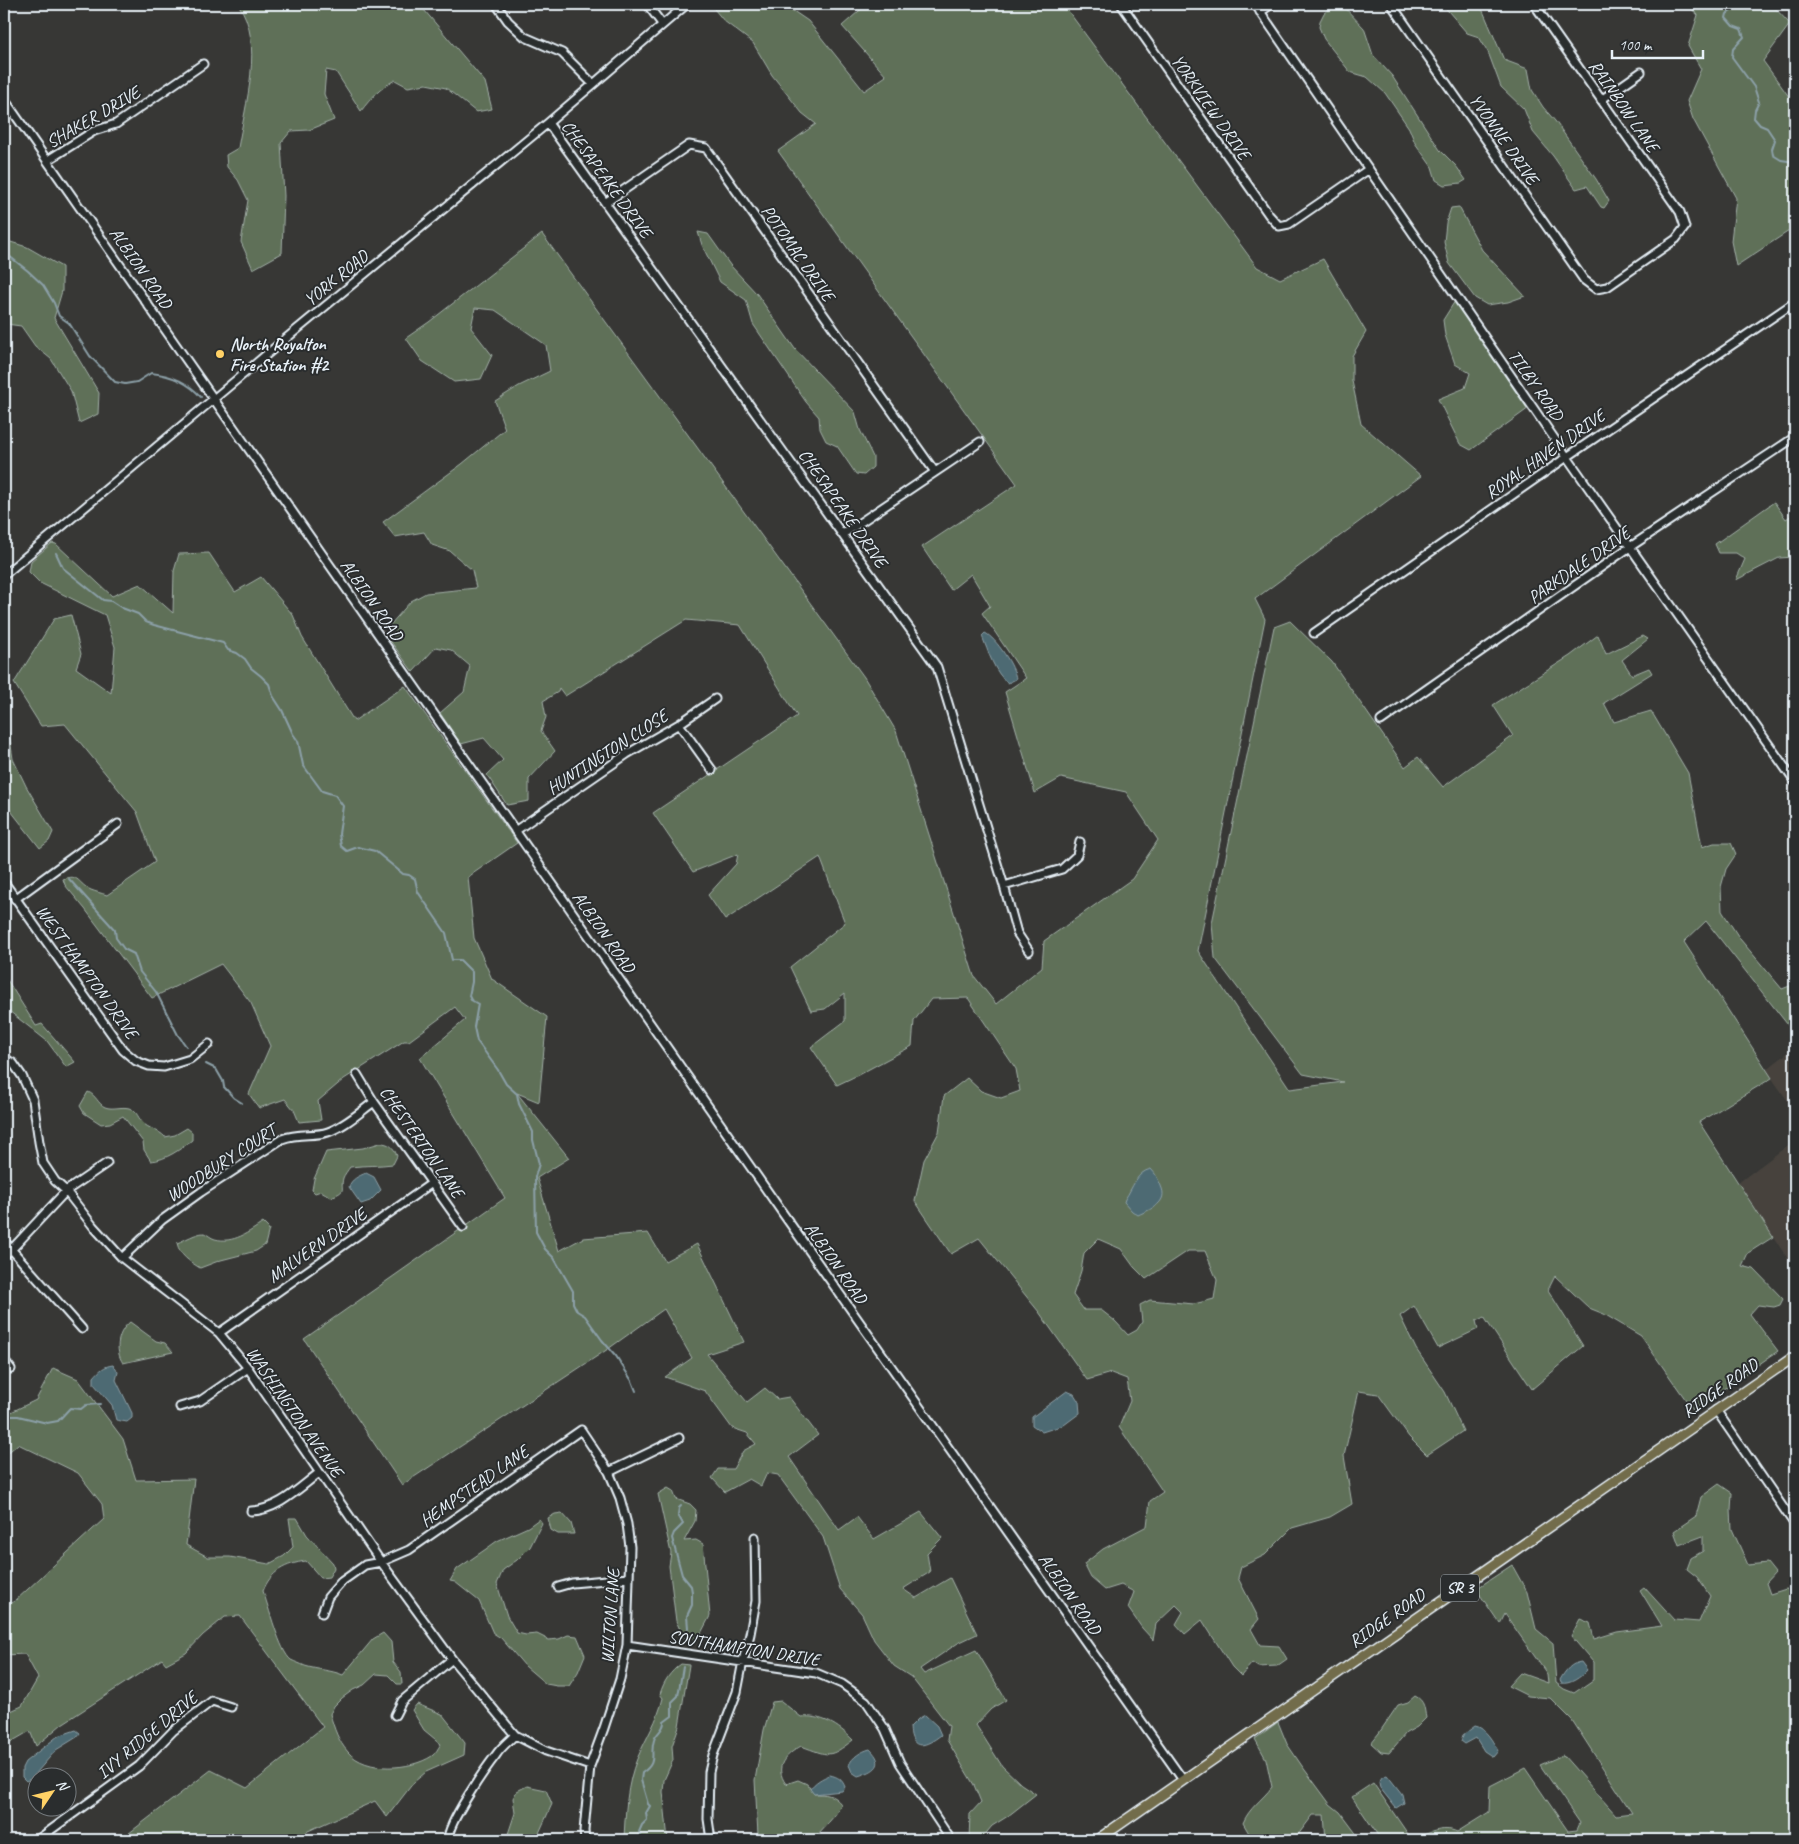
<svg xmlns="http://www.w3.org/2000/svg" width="1799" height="1844" font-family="Caveat,sans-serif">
  <rect width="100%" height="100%" fill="#373735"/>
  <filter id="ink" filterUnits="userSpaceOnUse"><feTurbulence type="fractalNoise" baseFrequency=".02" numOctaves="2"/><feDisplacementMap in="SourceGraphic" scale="10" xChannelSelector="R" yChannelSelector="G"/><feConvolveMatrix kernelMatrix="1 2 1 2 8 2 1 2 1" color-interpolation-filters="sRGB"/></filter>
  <g filter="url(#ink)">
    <path fill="#47433e" d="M1795,1047v64l-29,-41z
      M1795,1140v130l-57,-87z"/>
    <path fill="#5e7059" stroke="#a3b0a8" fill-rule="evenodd" d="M238,4h181l66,78 7,27 -16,3 -30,-24 -20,-4 -18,3 -13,-7c-15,8 -24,18 -34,31l-25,-39 -10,-2 -2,24 10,26 -25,10 -18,1 -10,12 3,53 -2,57 -29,16 -12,-27 7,-42 -10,-20 -11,-13 -1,-12 12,-7c7,-42 27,-107 0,-144z
      M710,4h73l25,17 56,70 22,-15 -44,-50 25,-22h196l194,263 23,12 43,-20 43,73 -14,24v25l9,43 60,52 -166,123 10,20 -67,332 92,138 53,-7 -40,-8 -88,-116 -3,-35 62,-296 16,-6 42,41 73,105 13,-10 25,30 70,-51 -20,-31 77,-49 28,-21 8,19 37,-18 5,3 -26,21 10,15 17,-7 3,5 -48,30 10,19 37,-11 37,62 14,74 12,-4h17l5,11 -10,15 -5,18 1,24 18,28 42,50 13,-5v50l-89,-113 -22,21 88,136 -73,44 74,115 -25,16 -6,13 12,3 29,30 -3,6 -6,2 -16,-2 -8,9 28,37 -85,59 -52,-74 -37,-22 -15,-6 -34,-32 -7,14 35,56 -51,43 -48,-72 -8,4 2,8 -40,19 -24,-42 -14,10 16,33 29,43 18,39 -36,24 -18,-18 -31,-43 -19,-3 -15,65 8,48 -22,13 -38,11 -27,27 -24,12 -3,11 21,41 -8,10 9,16 19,1 8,13 -10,7 -19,1 -6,-4 -11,13 -9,-9 -30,-47 -17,14 -9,-10 7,-12 -7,-7 -20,19 -3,16 -11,-12 -14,-20 6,-16 -13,-7 -16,5 -14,-12 -7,-14 19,-15 44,-23 3,-25 13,-9 -44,-65 11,-26 -3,-22 -16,-6 -24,7 -48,-68 -60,-74 -28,16 -36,-53 9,-41 15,-28 5,-36 23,-18 14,13 20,7 19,-7 -4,-22 -48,-71 -37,1 -17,22 -2,25 -54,29 -21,10 -26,-38 34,-26v-28l-20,16 -14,2 -21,-44 55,-44 -25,-66 -95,63 -17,-25 28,-31 2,-10 -45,18 -40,-59 144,-97 -57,-91 -54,-5 -121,76 -6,-8 -1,4 -15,9 3,16 -5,14 14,20 -26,28v22l-22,4 -20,-30 16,-15 -19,-22 -23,6 -21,-31 24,-21 6,-26 -19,-16 -15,-3 -23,25 -27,-37 4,-10 21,-24 15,-8 50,-5 -4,-18 -22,-19 -18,-6 -8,-13 -29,5 -12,-15 79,-58 43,-35 -10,-28 24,-15 31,-15 -4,-26 -51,-35 -20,-2 -4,20 21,27 -11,24 -27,3 -32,-21 -16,-23 23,-16 113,-88 322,443 32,54 78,245 22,28 46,-37 2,-26 88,-62 26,-39 -32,-48 -65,-14 -26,15 -30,-101 21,-14 -44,-65 8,-7 -19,-32 -20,16 -29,-43 95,-63 -239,-333 38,-27 -14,-11 -30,-38 -19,-32 -29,-22zM1098,1239l23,10 13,18 12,12 42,-28h17l12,29 -3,19 -20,5 -44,-4 -10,5 2,17 -5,8 -9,5 -13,-14 -14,-11h-17l-11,-15 8,-24 3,-18z
      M1442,4h38l24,56 24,9 4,21 11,17 12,14 41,58 13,22 -5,7 -3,-1 -14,-21 -11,3 -23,-33 -20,-24 -9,-23 -23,-22 -13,-35 -9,-15 -12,-4z
      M1686,4h85l19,20 -27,37 32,44v122l-59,39 -5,-25 5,-43 -43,-79 -6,-18 14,-32 -13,-23 10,-31z
      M1334,6l10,1 20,21 9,27 19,21 48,74 16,16 10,14 -5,3 -17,2 -8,-5 -4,-13 -17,-24 -6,-15 -24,-35 -18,-16 -17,-5 -26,-33 -5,-12 1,-6 4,-8z
      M1459,207l23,43 43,46 -17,6 -21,3 -12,-7 -26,-35 -5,-21 2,-19 5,-15z
      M698,232l10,2 22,31 27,29 38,55 60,63 5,18 13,27v10l-9,8 -8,-1 -19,-28 -11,-5 -6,-12 -1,-12 -13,-15 -53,-78 -7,-24 -26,-18 -18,-37z
      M4,240l23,7 35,20v24l-8,27 45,75 -1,21 -19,9 -8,-32 -20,-32 -16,-13 -14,-20 -15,-2 -2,-3z
      M1455,301l74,107 -58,42 -11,-6 -22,-45 27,-11 5,-15 -15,-9 -10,-29 -2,-15z
      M1774,502l12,17 9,-6v44l-16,1 -43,22 9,-21 -9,-6h-17l-4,-9z
      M52,543l4,1 56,52 28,-12 33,29 1,-42 5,-17 30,-1 26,39 26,-15 32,38 9,22 52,84 51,-35 112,157 -49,34 6,61 18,41 55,38 -8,85 -22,-9 52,65 -32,20 22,73 24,-13 65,-5 17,28 32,-17 47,98 -37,12 40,48 18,-14 12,11 12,-2 29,38 -29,22 50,73 18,-13 17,22 47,-27 21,26 -15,15 3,19 -27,17 13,9 34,-20 27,56 -19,9 -38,26 4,5 52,-24 30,50 -15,9 -15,16 26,41 19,18 15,10 -28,22 -16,10 -10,12 -13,2 1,-26 11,-12 -7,-17 -27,-45 2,-14 -38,-49 -17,-11 -20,-26 -12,-26 -22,-25 -17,-52 -45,-62 -11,-2 -6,13 -12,-7 -24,13 -13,-14 6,-9h15l10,-18 13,-7 -9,-11 -15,-5 -27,-37 -40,-14 27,-19 -28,-49 -56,40 -206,136 -98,-146 201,-141 -85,-140 45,-38 -10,-13 -46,34h-5l-60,38 -26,22 3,19 -22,2 -5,-12 -9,-11 -26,9 -10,-14 21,-48 -19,-43 -30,-39 -69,34 -67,-89 -20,-24 -2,-6c16,-6 15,5 28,11 5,2 10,3 16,5l48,-33 -18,-50 -72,-88 -24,2 -27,-43 40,-64 17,-4 10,39 -5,14 35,25 4,-46 -10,-32 -65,-32 -11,-11 2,-11z
      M4,727l5,5 4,27 13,27 27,46 -4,9 -9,7 -36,-46z
      M4,975l32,51 6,-2 33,38 -9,5 -19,-26 -43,-34z
      M88,1092c8,3 10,12 17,15 8,3 16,-1 24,1 8,3 8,8 13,14 6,7 17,8 23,15l10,-2 12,-7 5,4v8c-11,9 -26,20 -41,21l-7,-11 -1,-8 -20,-26 -13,7 -9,1 -17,-11 -4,-7z
      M380,1143c9,0 14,4 17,13l-4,8c-15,2 -27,1 -43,3 -2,3 -6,8 -7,11 -3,13 5,12 -12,19l-10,-6 -6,2 -3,-3 2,-11 12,-27 37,-4z
      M263,1223l6,6 -4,16 -9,6 -35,9 -21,8c-11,-7 -20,-12 -23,-25 8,-3 19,-10 27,-10 3,1 7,5 11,6 18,5 34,-7 48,-16z
      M130,1322l26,19 9,2 8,9 -50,11c-9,-13 -5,-32 7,-41z
      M53,1368l25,11 45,60 13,41 58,-1 -8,66 22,12h22l39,7 15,-8 9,-9 -4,-29h8l10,17 26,28 1,5 -5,9 -8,1 -15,-17c-21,3 -35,10 -43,30 5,14 17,61 28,69 4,2 10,4 14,6 13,4 26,4 38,9l30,-36 10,-6 8,9 2,20 8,10 1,12h-5l-9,-9 -12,-1 -12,11 -11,5 -11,8 -8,8 -4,8c4,14 8,27 18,38 18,21 63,18 84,4 4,-3 6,-8 9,-12l-17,-14 -12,-20 5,-6 25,10 23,29 -1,12 -38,17 -12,10 -27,35 -12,-16 -67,30 -9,7 -1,2h-174v-3l87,-67 36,18 76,-61 -83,-111 -15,1 -22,18 -17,18 -20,11 -4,-5 -100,65 -26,22 -6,-15 -26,15v-32l18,-8 16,-28 -13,-24 -21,1v-49l11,-5 89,-82 -2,-15 -24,-31 -60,-29 -14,12v-44l3,2 29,-14z
      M1719,1484l13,9 -1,17 1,19 16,36 19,-2 8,10 -9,10 4,11 16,-5 9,3v248h-414l-29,-43 21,-14 39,57c14,-6 31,-15 45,-8l32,-20 1,-26 35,-18 43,63 9,-1 3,-7 -40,-58 23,-10 53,60 16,-2 -60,-93 -22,-22 -22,-2 -20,-10 12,-13 28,10 -1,-9 -42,-60 -5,10 -24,-35 36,-24 15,27 9,37 17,14 3,40 8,6 10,4 19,-13v-18l-22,-26 9,-17 10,4 4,16 23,-7 45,-6 -22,-36 4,-3 30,33 25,2 11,-26 -13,-19 -10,-8 4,-11 12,-7v-15l-24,9 -5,-14 22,-15 5,-19z
      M668,1488l5,3 3,8 14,5 6,6 -1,11 -11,20 12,-1 7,4 7,72 -11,21 -6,5 -9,-4 -8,-17 -7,-55 2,-13 -13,-59z
      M562,1513l9,10 3,11h-16l-7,-4 -3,-12 7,-4z
      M539,1519l3,4 -12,24 -13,13 -14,10 -6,14 10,32 10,17 9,2 11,-1 12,6 10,-1 9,-4 9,1 8,19 -7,17 -9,14h-12l-11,-2 -21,-18 -24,-28 -8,-5 -14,-32 -24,-19 -5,-1 7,-12 29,-20 11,-8 31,-14z
      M681,1664l8,1 -10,61 -7,20 1,14 -9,20 -1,12 5,48h-44c1,-26 3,-57 13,-81 9,-21 21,-39 26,-61l-3,-4c4,-13 10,-22 21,-30z
      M1415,1696c10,5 9,12 11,22l-9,9 -11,6 -17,20 -8,-1 -10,-9 8,-10 19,-28 10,-3z
      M781,1701l20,16c21,-2 37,8 52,23 -25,19 -23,16 -52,6 -15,9 -28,20 -15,38l12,-4 9,4 7,10c12,0 19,0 27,10 -5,14 -19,23 -27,36h-44l-12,-5 -3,-55 9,-50 8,-28z
      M1278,1722l9,22 15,22 28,38 10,8 21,28h-35l-2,-25h-11l-19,25h-39l-5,-5 -7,-12c6,-15 19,-23 29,-36l-6,-28 -11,-20z
      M527,1786l19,4 6,14 -13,29 -2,7h-31l9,-27 -2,-15 4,-7z"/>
    <path fill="#4e6a73" stroke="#8ca0a8" d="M985,633c11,5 30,34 31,46l-8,4c-13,-9 -20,-32 -26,-47z
      M1151,1169c5,5 7,10 10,17 8,17 -10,23 -23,29l-6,-4 -8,-9 1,-3c8,-11 11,-27 26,-30z
      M366,1173l8,4 7,13 -11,11 -9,3 -12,-17c2,-8 10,-11 17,-14z
      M113,1365l5,7 -2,8 16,33v5l-5,4 -11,-2 -4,-15 -18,-21v-7c6,-7 10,-11 19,-12z
      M1067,1391l7,3 5,8 1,11 -16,12 -22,7 -10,-7v-8z
      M1581,1662l6,8c-6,7 -17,15 -26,13l-1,-3c5,-9 11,-17 21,-18z
      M925,1715l12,11 4,9c-14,11 -30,18 -31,-8l8,-8z
      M1475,1726c10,1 19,17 23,25l-5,6 -9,-6 -8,-13 -11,6 -4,-3 2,-6z
      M76,1730l4,3 -3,4 -21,13 -25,29 -5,2 -4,-4v-9l3,-6 33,-26z
      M870,1749c16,16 5,22 -12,27l-6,-4 -3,-7c3,-8 13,-14 21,-16z
      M830,1775c8,2 12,4 15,12l-3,4 -28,3 -4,-5c5,-7 12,-11 20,-14z
      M1387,1775l15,19 2,9 -8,5 -16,-20 -1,-6 3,-5z"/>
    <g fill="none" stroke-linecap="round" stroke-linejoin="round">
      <path stroke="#8ca0a8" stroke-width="2" d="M1740,4l-13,10 -1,4 7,8 8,3 3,8 -11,12 -1,8 22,30 5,15 -4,8 -1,8 6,7 7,3 8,12 -3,9 1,6 8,5 14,2
        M4,252l24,19 15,14 11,18 5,13 10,7 21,33 25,26 10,2 12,-2 14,-9c19,2 37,9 50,24
        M56,553l7,15 40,32 8,1 11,7 16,6 8,8 8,3 69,18 5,7 9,3 8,6 6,9 10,8 8,8 4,12 9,14 11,24 5,7 5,24 19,26 13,4 8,11 -4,28 2,12 6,5 11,-4 17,4 28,23 6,1 6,4 3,13 28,41 6,27h8l12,12v10l-3,14 2,4 7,4 -4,23 3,14 21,29 8,14 11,10 2,10 14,28v8l6,24 -4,13 1,55 9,17 9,9 19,33v12l4,8 8,5 17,24 14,16 16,25 4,10
        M69,879l46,51 1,8 8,11 10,5 6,18 16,20 22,43 8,11
        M206,1064l10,5 7,12 1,6 10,11 8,5
        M4,1433l4,-4 -2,-13h12l29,7 11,-2 12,-13 11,1 5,-4 14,-1
        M681,1506l-2,2 -1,7 5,9 -9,9 -2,5 10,37 9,11 1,6v13l-5,11 1,12
        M645,1840l-4,-3 -2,-5 3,-7 5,-5 -1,-7 4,-7 -2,-2 -7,-24 1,-7c17,-12 7,-18 12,-33 2,-7 10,-10 10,-18l8,-6v-14l6,-6 5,-29"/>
      <g stroke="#e8f1f8" stroke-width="11">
        <path id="minor" d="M496,4l12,17 17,16 37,16 31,31
          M647,4l15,20
          M1121,4l148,211 10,11 10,-2 80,-55
          M1255,4l312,453 228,325
          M1391,4l193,276 12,9 11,-2 69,-48 9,-12 -5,-15 -146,-208
          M1260,12l12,-8
          M4,99l780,1116 399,565
          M1601,100l40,-28
          M548,123l389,544 67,219 13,47 12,18
          M48,160l46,-29 22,-7 87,-60
          M605,203l84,-58 17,3 229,324
          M843,534l137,-92
          M4,575l262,-220 282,-232 139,-119
          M1314,633l253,-176 228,-155
          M1381,721l249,-174 165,-110
          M679,724l33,46
          M515,831l112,-77 52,-30 36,-25
          M4,882l119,168 13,11 13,5 15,1 26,-8 19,-15
          M1004,886l58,-17 15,-14 3,-13
          M15,899l103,-75
          M4,1058l9,5 9,13 11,24 6,42 4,21 12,18 11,10 27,35 29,32 97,75 29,35 133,194 71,97 63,76 31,16 44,15
          M357,1074l17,28 89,125
          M4,1241l78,88
          M4,1255l7,-5 55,-59 41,-28
          M122,1258l40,-38 39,-28 81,-53c17,-7 32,-2 46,-7 17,-6 32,-20 46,-30
          M219,1333l213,-150
          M4,1360l7,9
          M180,1407l20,-6 48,-33
          M1716,1410l79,115
          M609,1472l70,-34
          M251,1511c27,-1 48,-23 68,-38
          M558,1587l14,-4 57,-5
          M322,1613l6,-16 13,-15 24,-17 16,-3 28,-12 172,-120 28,42 11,26 7,26 3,23 -3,98 -7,34 -16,49 -14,38 -6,65 1,9
          M627,1645l189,28 26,11 24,17 19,28 15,34 51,77
          M395,1715l7,-14 50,-42
          M37,1840l102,-74 34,-35 39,-30 19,6
          M448,1840c-1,-16 37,-71 48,-85 5,-8 13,-14 19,-20
          M711,1840l-3,-21 1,-47 4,-17 24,-63 6,-31 7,-27 6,-33 -1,-64"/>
      </g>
      <g stroke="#e8f1f8" stroke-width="12">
        <path id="major" d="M1097,1840l698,-484"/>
      </g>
      <use href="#minor" stroke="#2a2d2e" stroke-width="7"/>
      <use href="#major" stroke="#726c4b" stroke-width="9"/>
    </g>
  </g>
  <circle fill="#ffd166" stroke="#2a2d2e" stroke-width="2" cx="220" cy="354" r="5"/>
  <g text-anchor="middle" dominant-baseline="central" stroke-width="4" stroke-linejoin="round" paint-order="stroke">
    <rect fill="#2a2d2e" stroke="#afb6bb" stroke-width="1" x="1441" y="1574.5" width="38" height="27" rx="4"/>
    <g font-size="16" font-weight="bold" fill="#e8f1f8">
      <text x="1460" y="1588">SR 3</text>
    </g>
    <g font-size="18" fill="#e8f1f8" stroke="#2a2d2e">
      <text transform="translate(1624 106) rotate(55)">RAINBOW LANE</text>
      <text transform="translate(1211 107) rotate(55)">YORKVIEW DRIVE</text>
      <text transform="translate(93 117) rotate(-30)">SHAKER DRIVE</text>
      <text transform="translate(1504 139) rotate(55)">YVONNE DRIVE</text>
      <text transform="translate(607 179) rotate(54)">CHESAPEAKE DRIVE</text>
      <text transform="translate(798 253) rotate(55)">POTOMAC DRIVE</text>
      <text transform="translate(141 268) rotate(55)">ALBION ROAD</text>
      <text transform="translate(336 278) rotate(-39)">YORK ROAD</text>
      <text transform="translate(1536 385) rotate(55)">TILBY ROAD</text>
      <text transform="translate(1545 454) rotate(-35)">ROYAL HAVEN DRIVE</text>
      <text transform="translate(843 508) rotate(55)">CHESAPEAKE DRIVE</text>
      <text transform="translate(1579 565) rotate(-35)">PARKDALE DRIVE</text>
      <text transform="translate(372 600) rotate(55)">ALBION ROAD</text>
      <text transform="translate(607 752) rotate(-33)">HUNTINGTON CLOSE</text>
      <text transform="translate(604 932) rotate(55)">ALBION ROAD</text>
      <text transform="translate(87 972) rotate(54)">WEST HAMPTON DRIVE</text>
      <text transform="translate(422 1142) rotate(55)">CHESTERTON LANE</text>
      <text transform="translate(221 1163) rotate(-33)">WOODBURY COURT</text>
      <text transform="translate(317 1245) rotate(-35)">MALVERN DRIVE</text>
      <text transform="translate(836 1263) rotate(55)">ALBION ROAD</text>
      <text transform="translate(1720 1388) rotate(-35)">RIDGE ROAD</text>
      <text transform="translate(295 1412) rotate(55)">WASHINGTON AVENUE</text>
      <text transform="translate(474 1486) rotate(-35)">HEMPSTEAD LANE</text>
      <text transform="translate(1070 1594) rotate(55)">ALBION ROAD</text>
      <text transform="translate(610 1616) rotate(-86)">WILTON LANE</text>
      <text transform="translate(1387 1618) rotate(-35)">RIDGE ROAD</text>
      <text transform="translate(744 1648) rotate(9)">SOUTHAMPTON DRIVE</text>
      <text transform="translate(147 1735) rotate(-40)">IVY RIDGE DRIVE</text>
    </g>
    <g font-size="18" font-weight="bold" fill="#e8f1f8" stroke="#2a2d2e" text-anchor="start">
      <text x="230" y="344">North Royalton<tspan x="230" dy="21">Fire Station #2</tspan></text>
    </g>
  </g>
  <rect width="1799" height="1844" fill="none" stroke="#2a2d2e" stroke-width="20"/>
  <rect x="10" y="10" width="1779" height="1824" fill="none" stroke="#e8f1f8" stroke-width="2" filter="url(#ink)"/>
  <g transform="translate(52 1792) rotate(55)"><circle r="24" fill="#2a2d2e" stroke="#767b7f"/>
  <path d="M0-4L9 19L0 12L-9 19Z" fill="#ffd166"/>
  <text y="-8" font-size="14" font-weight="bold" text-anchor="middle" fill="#e8f1f8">N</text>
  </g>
  <path d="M1612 50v8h91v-8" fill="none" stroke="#e8f1f8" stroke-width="2.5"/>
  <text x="1619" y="50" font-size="15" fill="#e8f1f8" stroke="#2a2d2e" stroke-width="4" paint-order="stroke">100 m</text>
</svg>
